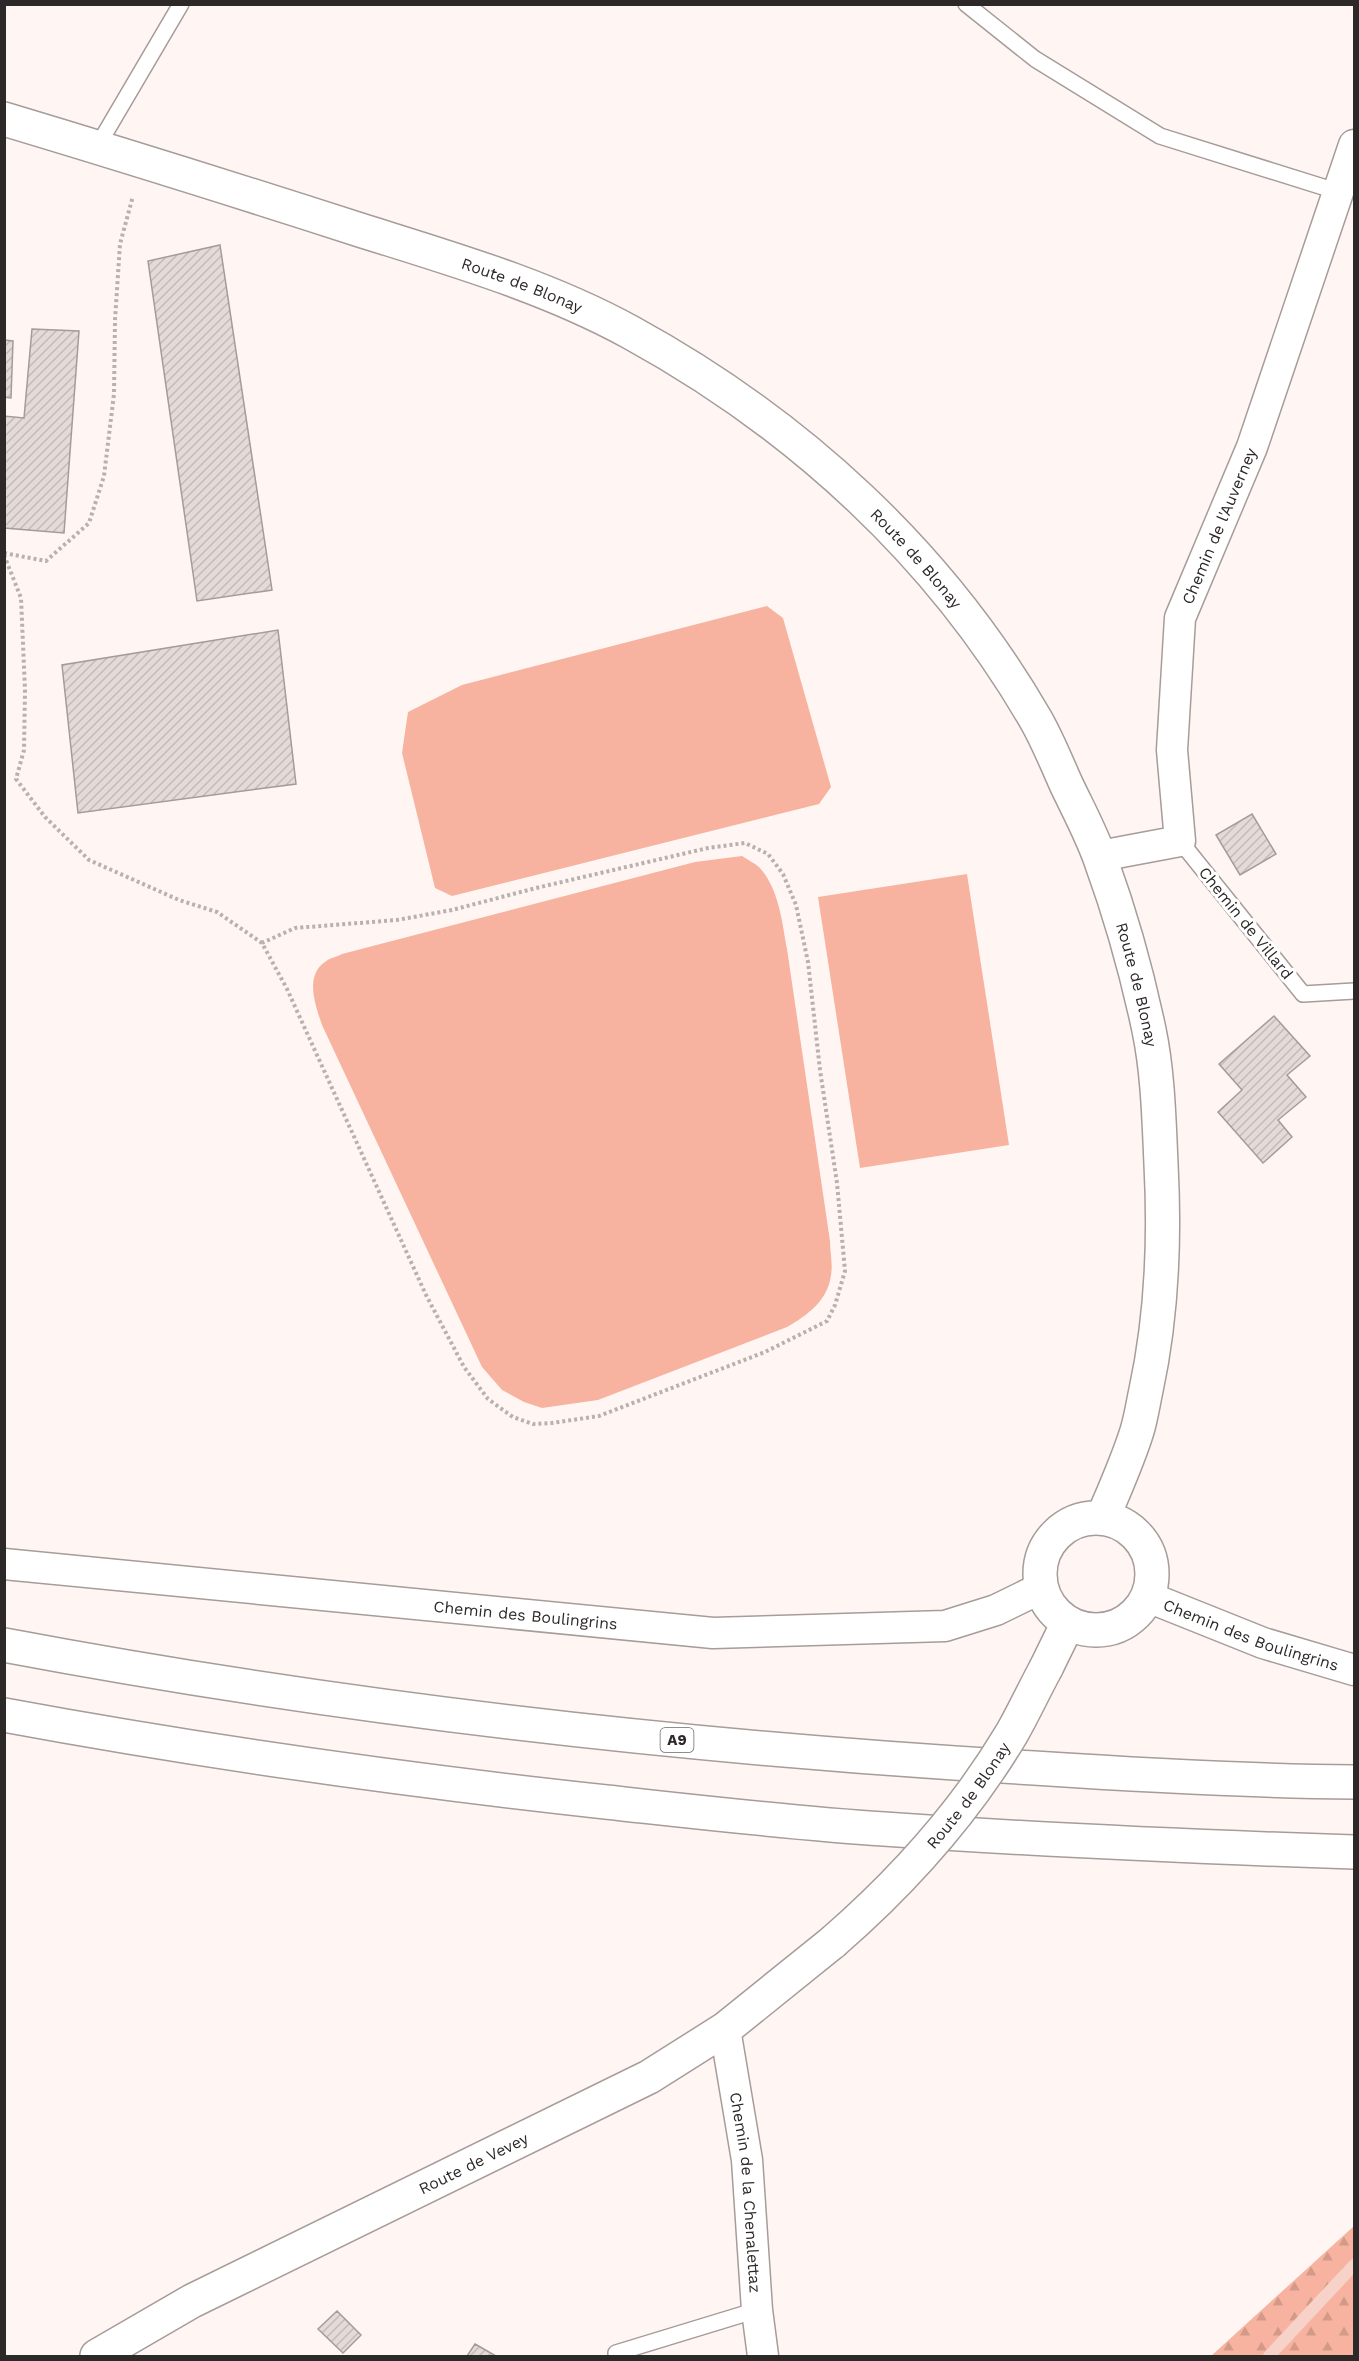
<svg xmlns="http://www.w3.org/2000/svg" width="1359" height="2361" font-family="'Work Sans',sans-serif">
  <defs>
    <pattern id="forest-firs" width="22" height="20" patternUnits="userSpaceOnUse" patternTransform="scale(1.5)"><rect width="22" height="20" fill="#f7b39f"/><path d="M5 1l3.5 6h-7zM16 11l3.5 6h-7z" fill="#d49a89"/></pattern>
    <pattern id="building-hatch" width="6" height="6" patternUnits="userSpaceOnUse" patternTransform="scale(1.5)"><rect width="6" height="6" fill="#e4dad7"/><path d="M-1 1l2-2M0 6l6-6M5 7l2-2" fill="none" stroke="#c4bbb9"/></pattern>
  </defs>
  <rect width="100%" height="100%" fill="#fff6f3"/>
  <path fill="url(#forest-firs)" d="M1354,2226v130h-143z"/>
  <path fill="#f7b39f" d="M767,606l16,12 48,169 -12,17 -367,92 -17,-8 -33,-135 6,-41 54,-27z
    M742,856c5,3 12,7 17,11 20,21 23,55 28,82l43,292c0,11 3,23 1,34 -3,25 -23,40 -44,52l-189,73 -56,8 -18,-6 -22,-12 -20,-23 -160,-342c-6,-18 -18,-49 3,-63 4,-4 12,-5 17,-8l353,-92z
    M967,874l42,271 -149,23 -42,-271z"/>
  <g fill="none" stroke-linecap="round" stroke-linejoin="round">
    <path stroke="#f6d2c8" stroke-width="12" d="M1269,2356l85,-91"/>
  </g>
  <path fill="url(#building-hatch)" stroke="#a59b98" stroke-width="1.5" d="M220,245l52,345 -75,11 -49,-340z
    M32,329l47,2 -15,202 -60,-5v-112l20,2z
    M4,340l9,1 -2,57 -7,-1z
    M278,630l18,154 -218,29 -16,-148z
    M1252,814l24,40 -36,21 -24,-40z
    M1274,1016l36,40 -23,19 19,22 -28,23 14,17 -29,26 -45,-51 24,-22 -23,-26z
    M337,2311l24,24 -18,18 -25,-24z
    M475,2344l21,12h-29z"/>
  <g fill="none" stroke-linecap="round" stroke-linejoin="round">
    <g stroke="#a69c99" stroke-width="18">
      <path id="service" d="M966,4l69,55 125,77 179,56
        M97,147l84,-143
        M1180,841l123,153 51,-3
        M616,2353l141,-43"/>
    </g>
    <g stroke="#a69c99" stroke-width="33">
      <g id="minor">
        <path id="s1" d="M1100,856l80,-15 -8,-91 8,-132 72,-171 102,-302"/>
        <path id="s2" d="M4,1564l709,69 232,-7 51,-16 45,-22"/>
        <path id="s3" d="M1148,1597l115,46 91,27"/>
        <path id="s4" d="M725,2029l22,131 10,150 6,46"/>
      </g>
    </g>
    <g stroke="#a69c99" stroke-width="36">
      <g id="tertiary">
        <path id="s5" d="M4,119c120,36 238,73 356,111 92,29 186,56 270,102 168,92 310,222 406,388 12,21 21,44 31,66 12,25 25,49 34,75 20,55 36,112 48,169 9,43 10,90 12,134 4,76 1,152 -15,226 -3,14 -5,28 -9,41 -9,29 -22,58 -34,86"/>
        <circle cx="1096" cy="1574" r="56"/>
        <path d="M1046,1668l22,-45"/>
        <path id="s6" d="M97,2356l95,-55 457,-224 76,-48 108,-87"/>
      </g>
    </g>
    <g stroke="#a69c99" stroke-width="36">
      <path id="motorway" d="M4,1645c340,64 685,103 1030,123 107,7 214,13 320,14
        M4,1715c200,37 400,65 602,87 92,10 185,21 278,27 157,11 314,18 470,23"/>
    </g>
    <path stroke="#b8b1ae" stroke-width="4" stroke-dasharray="3 3" stroke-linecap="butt" d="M4,553l42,8 43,-38 15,-47 10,-82 1,-74 5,-76 13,-48
      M4,555l17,43 4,92 -1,60 -8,29 29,38 44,43 90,40 38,12 45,31 25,46 139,306 38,72 24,32 25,18 20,7 19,-1 47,-7 166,-64 62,-31 8,-16 10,-34 -8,-88 -17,-113 -12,-108 -12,-57 -13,-31 -15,-20 -23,-11 -37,5 -172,40 -84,22 -55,10 -102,8 -33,15"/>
    <use href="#service" stroke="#fff" stroke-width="15"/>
    <use href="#minor" stroke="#fff" stroke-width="30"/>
    <use href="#tertiary" stroke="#fff" stroke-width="33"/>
    <use href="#motorway" stroke="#fff" stroke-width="33"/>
    <g stroke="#a69c99" stroke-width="36" stroke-linecap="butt">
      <g id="tertiary-bridge">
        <path id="s7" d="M833,1942c69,-60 132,-130 179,-209 12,-21 22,-43 34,-65"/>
      </g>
    </g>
    <use href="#tertiary-bridge" stroke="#fff" stroke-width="33"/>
  </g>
  <g text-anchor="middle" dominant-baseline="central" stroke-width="6" stroke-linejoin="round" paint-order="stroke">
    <rect fill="#fff" stroke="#6c6968" stroke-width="1.5" x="660.5" y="1728" width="33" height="24" rx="4.5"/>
    <g font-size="15" font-weight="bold" fill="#2d2928">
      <text x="677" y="1740">A9</text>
    </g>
    <g font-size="16" fill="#2d2928" stroke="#fff">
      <text stroke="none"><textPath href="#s5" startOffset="544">Route de Blonay</textPath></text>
      <text stroke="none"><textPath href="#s1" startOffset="405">Chemin de l'Auverney</textPath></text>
      <text stroke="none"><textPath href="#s5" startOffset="1029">Route de Blonay</textPath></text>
      <text transform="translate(1246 923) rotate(51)">Chemin de Villard</text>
      <text stroke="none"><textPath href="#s5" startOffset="1515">Route de Blonay</textPath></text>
      <text stroke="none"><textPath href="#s2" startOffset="524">Chemin des Boulingrins</textPath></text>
      <text stroke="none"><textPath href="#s3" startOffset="110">Chemin des Boulingrins</textPath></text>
      <text stroke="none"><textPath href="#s7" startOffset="200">Route de Blonay</textPath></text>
      <text stroke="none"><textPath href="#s6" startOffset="423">Route de Vevey</textPath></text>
      <text stroke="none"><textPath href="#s4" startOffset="165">Chemin de la Chenalettaz</textPath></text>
    </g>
  </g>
  <rect width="1359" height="2361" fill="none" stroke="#2d2928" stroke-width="12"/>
</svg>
